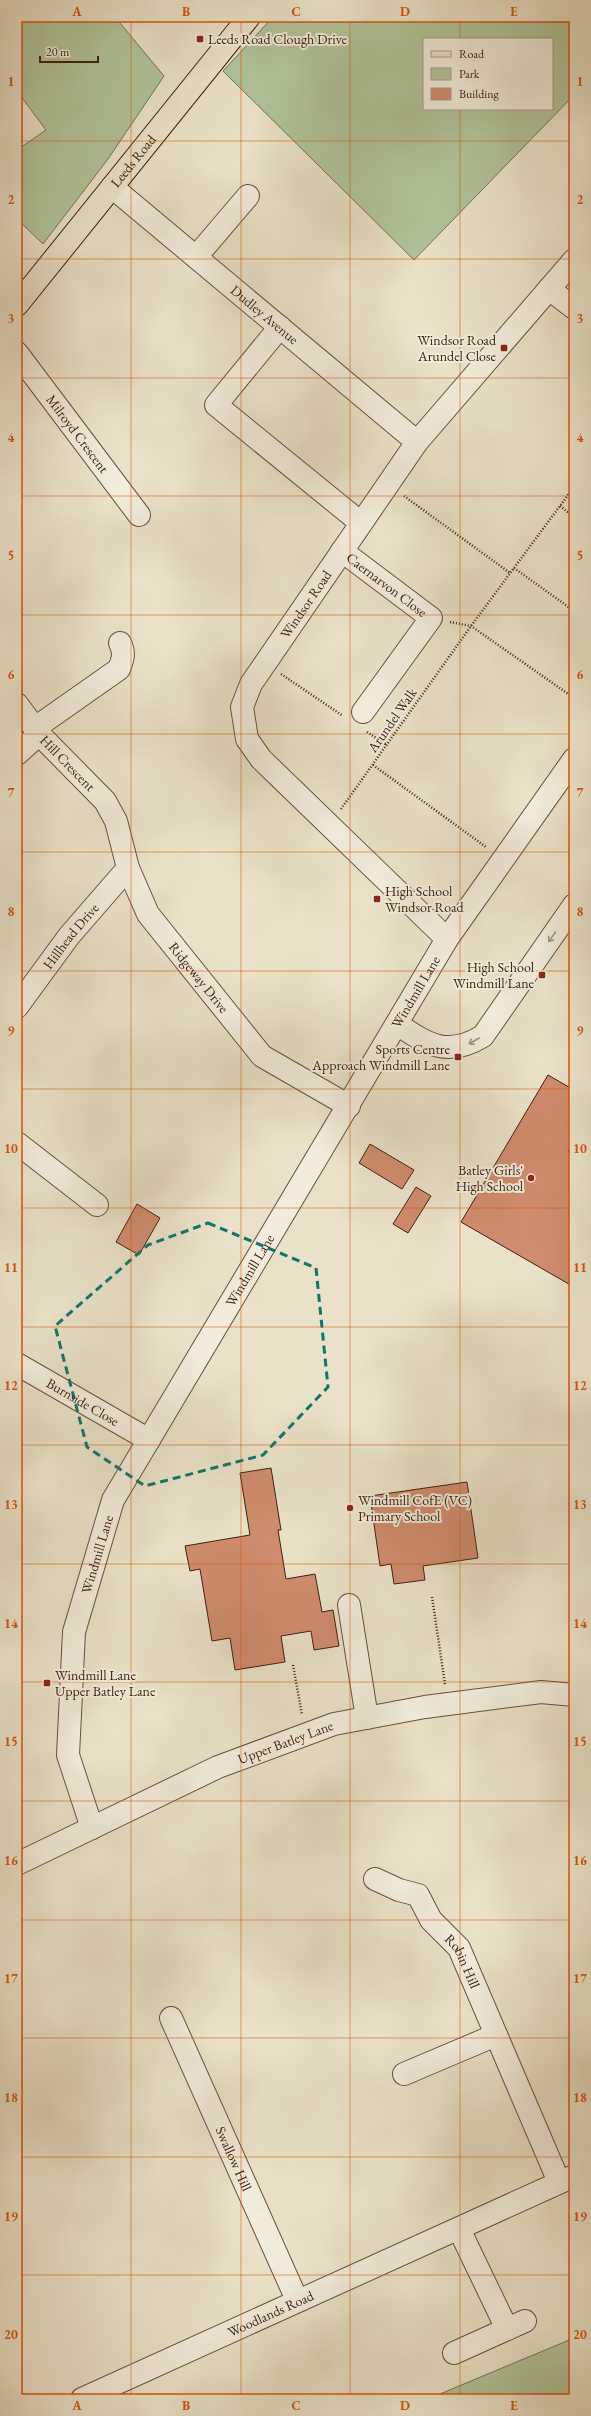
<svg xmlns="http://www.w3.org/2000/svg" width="591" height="2416" font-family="'EB Garamond',serif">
  <rect width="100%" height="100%" fill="#eae2c8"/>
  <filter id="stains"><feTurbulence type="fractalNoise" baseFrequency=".005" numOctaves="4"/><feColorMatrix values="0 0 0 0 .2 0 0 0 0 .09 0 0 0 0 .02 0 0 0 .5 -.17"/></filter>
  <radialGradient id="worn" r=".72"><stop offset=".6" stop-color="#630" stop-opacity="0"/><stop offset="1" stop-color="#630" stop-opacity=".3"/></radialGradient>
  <path fill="#b1c49a" stroke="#787255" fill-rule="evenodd" d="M17,17h98l49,59 -56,83 -65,85 -26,-25v-69l29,-20 -29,-39z
    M273,17h301v78l-160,165 -191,-189zM424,39h128v70h-128z
    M574,2338v61h-146z"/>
  <path fill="#d08c6e" stroke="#3f2010" d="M548,1075l26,15v51l-6,10 6,3v133l-113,-65z
    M370,1144l44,26 -12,19 -43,-26z
    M416,1187l15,9 -23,37 -15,-9z
    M137,1204l23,14 -21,37 -23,-13z
    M271,1468l10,62h-3l8,49 29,-5 7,38 11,-2 6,36 -25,4 -3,-19 -30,5 4,26 -50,8 -5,-32 -18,3 -12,-72 -10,2 -5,-25 65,-11 -10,-62z
    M467,1482l11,76 -55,8 2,14 -31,4 -3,-20 -11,2 -10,-70z"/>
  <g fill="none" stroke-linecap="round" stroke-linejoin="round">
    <g stroke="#6a503e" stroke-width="24">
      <g id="minor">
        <path id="s1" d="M112,187l305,255"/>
        <path d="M196,257l52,-61"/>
        <path d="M549,289l25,19"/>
        <path d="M280,327l-64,78 145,118"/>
        <path id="s2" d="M17,353l122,162"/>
        <path id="s3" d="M342,551l89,67 -68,94"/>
        <path id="s4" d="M17,704l22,30 66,67 11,20 12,47 20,46 114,142 87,50"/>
        <path d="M35,728l84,-59c4,-10 6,-16 1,-26"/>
        <path d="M17,754l22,-20"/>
        <path id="s5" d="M447,939l-186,-180 -14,-20 -5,-32 9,-23 166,-242 157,-182"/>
        <path id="s6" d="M17,1007l52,-71 59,-68"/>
        <path d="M397,1024c30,20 50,34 86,12l91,-131"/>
        <path d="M17,1143l80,62"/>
        <path id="s7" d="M17,1364l132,76"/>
        <path d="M349,1605l18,113"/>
        <path id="s8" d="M92,1828l-24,-73 6,-123 39,-132 334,-561 127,-180"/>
        <path id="s9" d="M17,1864l201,-97 116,-43 91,-17 116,-15 33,3"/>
        <path id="s10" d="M375,1879l24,11 19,5 13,25 28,28 100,234"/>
        <path id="s11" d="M171,2018l126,282"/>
        <path d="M404,2074l92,-39"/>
        <path d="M459,2229l48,100"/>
        <path d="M454,2353l71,-32"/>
        <path id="s12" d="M82,2399l492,-223"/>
      </g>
    </g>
    <g stroke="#3f2010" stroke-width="24">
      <g id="major">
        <path id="s13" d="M17,305l232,-288"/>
      </g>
    </g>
    <path stroke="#3f2010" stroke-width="2.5" stroke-dasharray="1 2" stroke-linecap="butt" d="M404,496l106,77
      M560,506l14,11
      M514,568l60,43
      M450,622l21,4 103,72
      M281,674l62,42
      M367,732l20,13
      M373,765l113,82
      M341,809l130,-183 103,-139
      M432,1597l13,87
      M293,1665l9,50"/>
    <use href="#minor" stroke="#f1ecdb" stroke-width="22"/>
    <use href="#major" stroke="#eae2c8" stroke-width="22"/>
  </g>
  <defs><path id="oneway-shaft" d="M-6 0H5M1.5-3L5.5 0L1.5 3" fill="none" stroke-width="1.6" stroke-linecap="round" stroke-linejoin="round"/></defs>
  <g stroke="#a19080">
    <use href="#oneway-shaft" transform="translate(552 937) rotate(125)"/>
    <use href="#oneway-shaft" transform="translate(474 1041) rotate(150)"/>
  </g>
  <path fill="none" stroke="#0f766e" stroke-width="3" stroke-dasharray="8 5" stroke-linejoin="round" d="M208,1223l108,45 12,119 -65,68 -118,31 -58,-39 -32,-121 93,-81z"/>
  <path fill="none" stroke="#d7530c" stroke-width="1" stroke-opacity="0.55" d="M131,17v2382M241,17v2382M350,17v2382M460,17v22M460,109v2290M17,141h557M17,259h557M17,378h557M17,496h557M17,615h557M17,734h557M17,852h557M17,971h557M17,1089h557M17,1208h557M17,1327h557M17,1445h557M17,1564h557M17,1682h557M17,1801h557M17,1920h557M17,2038h557M17,2157h557M17,2275h557"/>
  <g fill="#8f2418" stroke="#f1ecdb" stroke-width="1.5">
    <rect x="196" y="35" width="8" height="8" rx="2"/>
    <rect x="500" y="344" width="8" height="8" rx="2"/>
    <rect x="373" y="895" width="8" height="8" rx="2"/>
    <rect x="538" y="971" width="8" height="8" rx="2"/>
    <rect x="454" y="1053" width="8" height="8" rx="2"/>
    <circle cx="531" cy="1178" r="4"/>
    <circle cx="350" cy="1508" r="4"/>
    <rect x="43" y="1679" width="8" height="8" rx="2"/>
  </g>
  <g text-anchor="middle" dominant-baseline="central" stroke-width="4" stroke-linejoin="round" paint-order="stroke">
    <g font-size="14" fill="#3f2010" stroke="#f1ecdb" text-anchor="start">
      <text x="208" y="39">Leeds Road Clough Drive</text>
      <text x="496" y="340" text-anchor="end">Windsor Road<tspan x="496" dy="16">Arundel Close</tspan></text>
      <text x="385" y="891">High School<tspan x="385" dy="16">Windsor Road</tspan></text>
      <text x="534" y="967" text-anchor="end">High School<tspan x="534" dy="16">Windmill Lane</tspan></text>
      <text x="450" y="1049" text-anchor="end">Sports Centre<tspan x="450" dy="16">Approach Windmill Lane</tspan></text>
      <text x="523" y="1170" text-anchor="end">Batley Girls'<tspan x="523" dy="16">High School</tspan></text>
      <text x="358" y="1500">Windmill CofE (VC)<tspan x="358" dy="16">Primary School</tspan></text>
      <text x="55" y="1675">Windmill Lane<tspan x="55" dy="16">Upper Batley Lane</tspan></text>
    </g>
    <g font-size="14" fill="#3f2010" stroke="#f1ecdb">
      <text stroke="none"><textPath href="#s13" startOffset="185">Leeds Road</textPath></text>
      <text stroke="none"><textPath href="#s1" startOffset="199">Dudley Avenue</textPath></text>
      <text stroke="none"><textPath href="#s2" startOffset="101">Milroyd Crescent</textPath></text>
      <text stroke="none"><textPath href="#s3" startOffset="56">Caernarvon Close</textPath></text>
      <text stroke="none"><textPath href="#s5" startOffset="437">Windsor Road</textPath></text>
      <text transform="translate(392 720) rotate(-55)">Arundel Walk</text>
      <text stroke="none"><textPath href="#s4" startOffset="78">Hill Crescent</textPath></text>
      <text stroke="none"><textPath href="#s6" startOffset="89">Hillhead Drive</textPath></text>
      <text stroke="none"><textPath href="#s4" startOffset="334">Ridgeway Drive</textPath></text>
      <text stroke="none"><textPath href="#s8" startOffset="929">Windmill Lane</textPath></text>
      <text stroke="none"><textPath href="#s8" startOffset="605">Windmill Lane</textPath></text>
      <text stroke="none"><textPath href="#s7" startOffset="76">Burnside Close</textPath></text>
      <text stroke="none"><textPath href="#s8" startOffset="281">Windmill Lane</textPath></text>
      <text stroke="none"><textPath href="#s9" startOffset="295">Upper Batley Lane</textPath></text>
      <text stroke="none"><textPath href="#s10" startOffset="127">Robin Hill</textPath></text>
      <text stroke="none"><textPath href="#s11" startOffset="154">Swallow Hill</textPath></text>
      <text stroke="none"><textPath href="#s12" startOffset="207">Woodlands Road</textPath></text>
    </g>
  </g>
  <rect width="591" height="2416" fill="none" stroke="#eae2c8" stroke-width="44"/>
  <rect x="423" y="38" width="130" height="72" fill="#f1ecdb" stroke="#aa9a8a"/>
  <rect x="431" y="51" width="20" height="6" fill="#eae2c8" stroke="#aa9a8a"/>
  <text x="459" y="58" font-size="12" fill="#3f2010">Road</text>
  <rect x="431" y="68" width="20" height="12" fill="#b1c49a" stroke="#aa9a8a"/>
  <text x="459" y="78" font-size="12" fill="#3f2010">Park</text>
  <rect x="431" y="88" width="20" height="12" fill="#d08c6e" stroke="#aa9a8a"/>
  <text x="459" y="98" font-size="12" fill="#3f2010">Building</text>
  <path d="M40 56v6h58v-6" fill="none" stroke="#3f2010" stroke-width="2"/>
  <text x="46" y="56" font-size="12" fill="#3f2010" stroke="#f1ecdb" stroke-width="3" paint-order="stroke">20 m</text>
  <rect x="22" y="22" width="547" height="2372" fill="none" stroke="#d7530c" stroke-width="1.5"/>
  <g font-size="13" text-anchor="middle" font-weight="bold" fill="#d7530c">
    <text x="77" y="16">A</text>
    <text x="186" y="16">B</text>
    <text x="296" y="16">C</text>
    <text x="405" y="16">D</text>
    <text x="514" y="16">E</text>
    <text x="11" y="86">1</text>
    <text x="580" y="86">1</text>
    <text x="11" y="204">2</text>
    <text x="580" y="204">2</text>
    <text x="11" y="323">3</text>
    <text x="580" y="323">3</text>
    <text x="11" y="442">4</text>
    <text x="580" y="442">4</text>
    <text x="11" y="560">5</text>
    <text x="580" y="560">5</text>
    <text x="11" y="679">6</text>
    <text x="580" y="679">6</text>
    <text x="11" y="797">7</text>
    <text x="580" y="797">7</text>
    <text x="11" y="916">8</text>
    <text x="580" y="916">8</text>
    <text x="11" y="1035">9</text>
    <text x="580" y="1035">9</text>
    <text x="11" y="1153">10</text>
    <text x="580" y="1153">10</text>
    <text x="11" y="1272">11</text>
    <text x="580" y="1272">11</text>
    <text x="11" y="1390">12</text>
    <text x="580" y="1390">12</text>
    <text x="11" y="1509">13</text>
    <text x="580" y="1509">13</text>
    <text x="11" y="1628">14</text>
    <text x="580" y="1628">14</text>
    <text x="11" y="1746">15</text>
    <text x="580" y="1746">15</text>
    <text x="11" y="1865">16</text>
    <text x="580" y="1865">16</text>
    <text x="11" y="1983">17</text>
    <text x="580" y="1983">17</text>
    <text x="11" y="2102">18</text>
    <text x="580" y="2102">18</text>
    <text x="11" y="2221">19</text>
    <text x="580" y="2221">19</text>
    <text x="11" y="2339">20</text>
    <text x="580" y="2339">20</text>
    <text x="77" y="2410">A</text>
    <text x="186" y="2410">B</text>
    <text x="296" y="2410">C</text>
    <text x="405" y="2410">D</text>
    <text x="514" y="2410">E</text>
  </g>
  <rect width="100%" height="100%" filter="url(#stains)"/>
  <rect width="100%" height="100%" fill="url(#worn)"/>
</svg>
